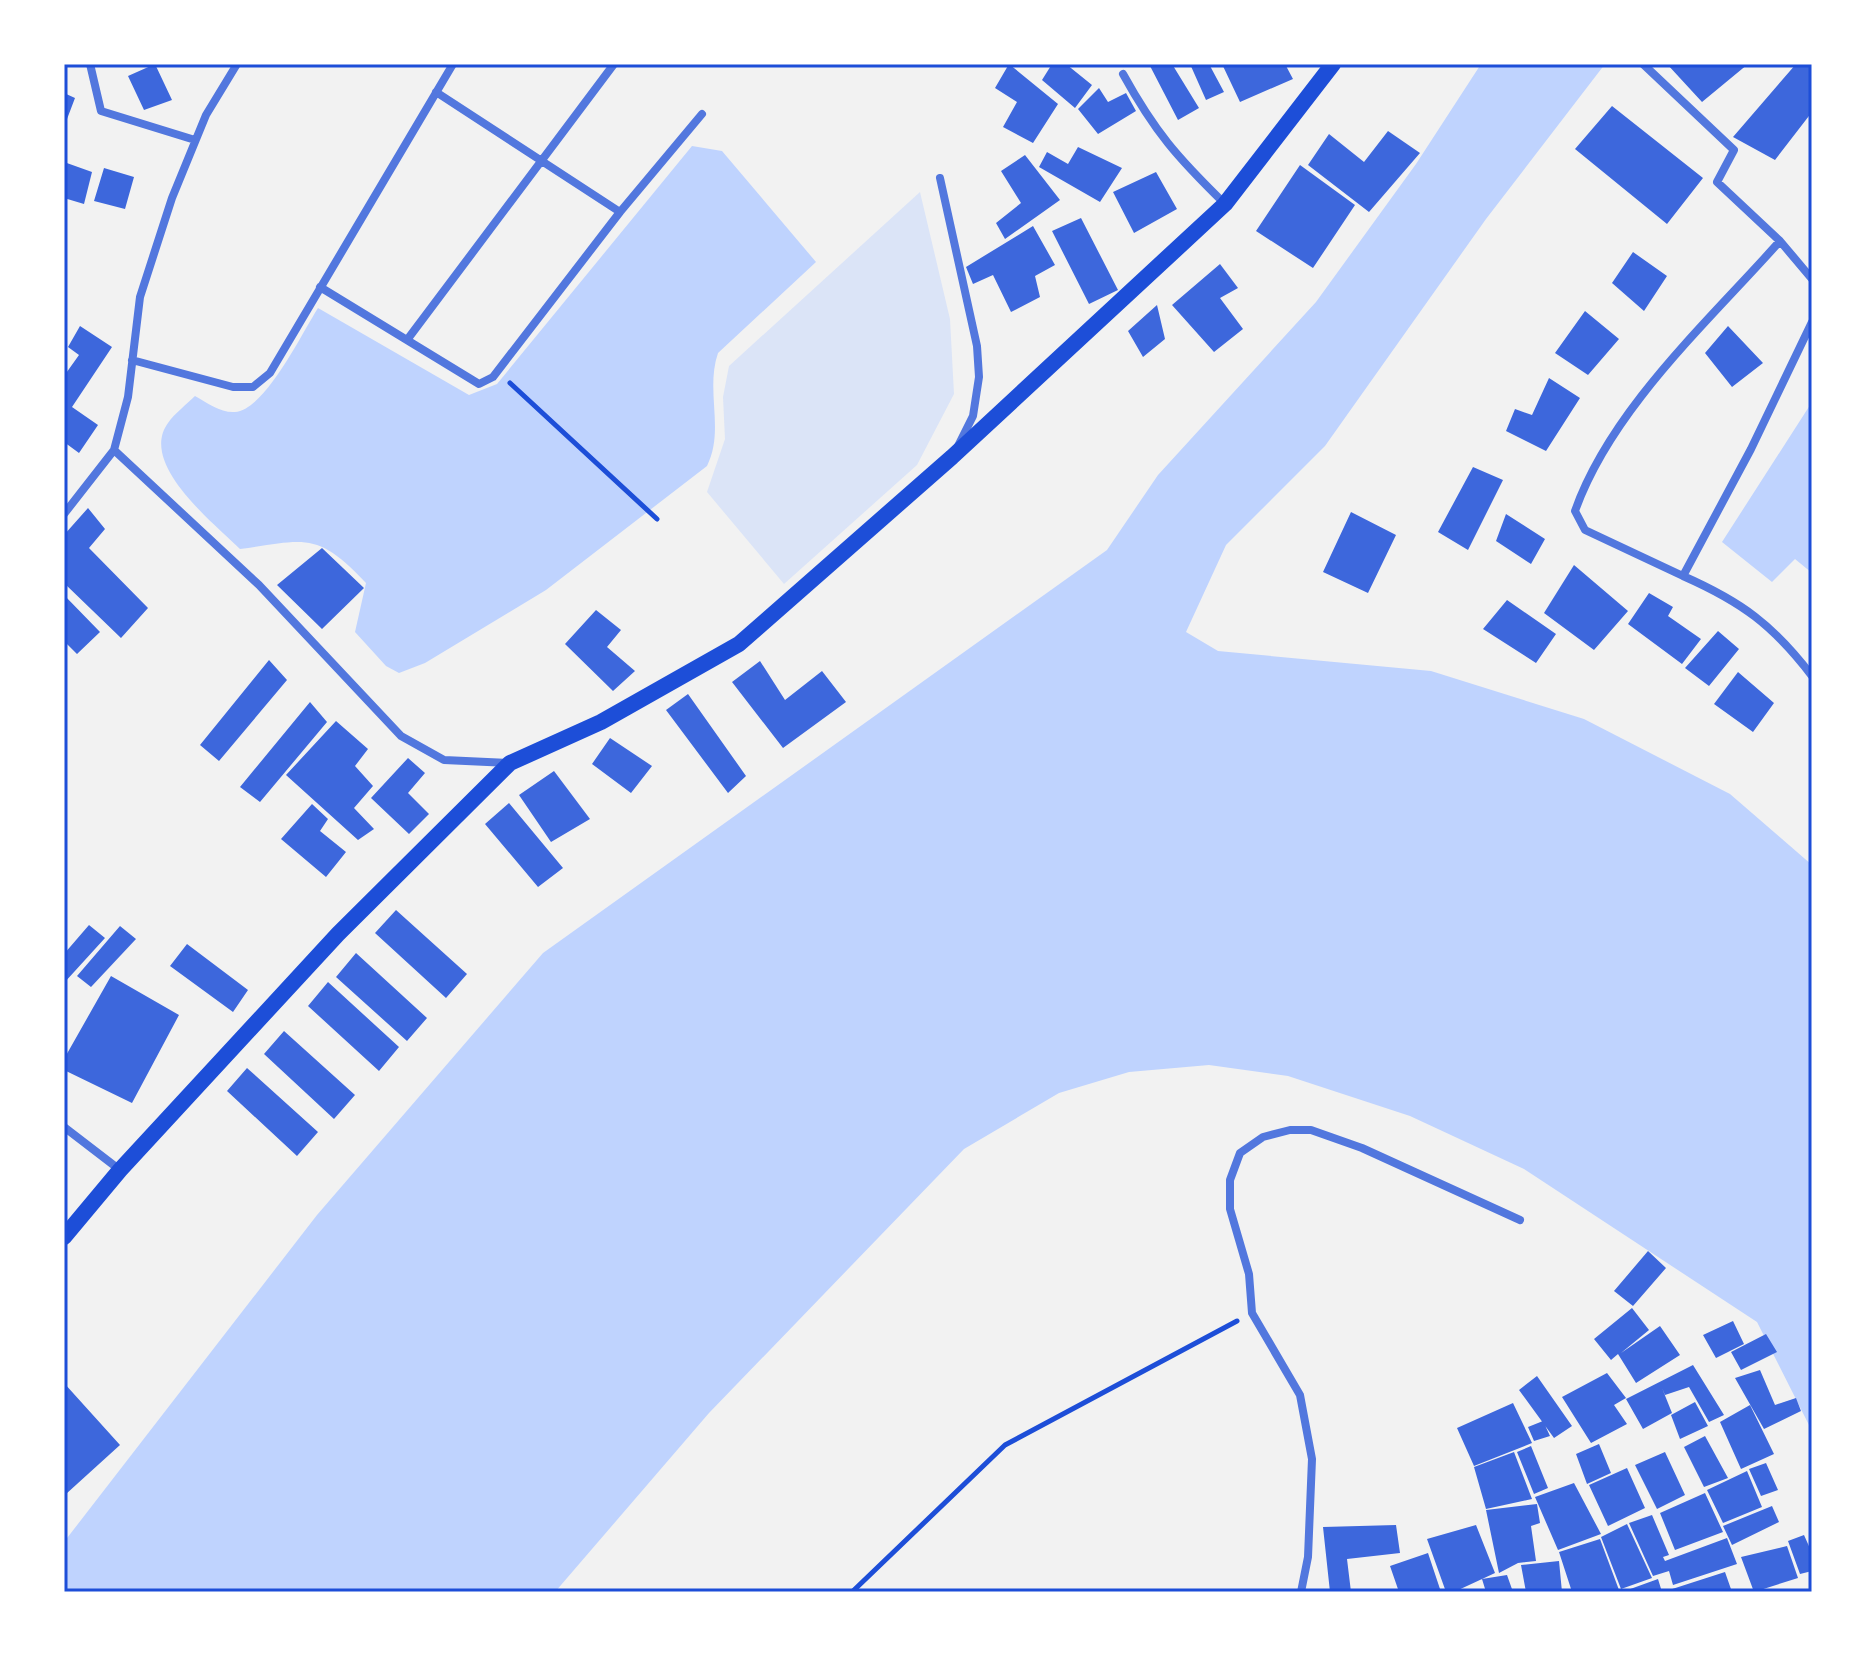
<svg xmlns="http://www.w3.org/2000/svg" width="1876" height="1656" font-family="'PT Serif',serif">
  <rect width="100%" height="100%" fill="#f2f2f2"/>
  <path fill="#dbe4f7" d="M920,192l30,127 4,75 -37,71 -133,119 -77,-92 18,-53 -2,-42 6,-31z"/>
  <path fill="#bfd3fe" d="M1481,64h124l-119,155 -161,227 -99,99 -40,87 32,19 213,20 153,48 146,75 82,71v566l-55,-109 -233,-153 -114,-53 -122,-40 -79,-11 -80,7 -70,21 -95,56 -255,264 -154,179h-491v-50l253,-327 226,-262 564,-403 51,-75 158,-173 100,-138z
    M692,146l30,5 94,111 -98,91c-13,38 7,77 -11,113l-161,124 -121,73 -26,10 -13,-7 -31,-34 11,-49c-49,-52 -60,-43 -126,-34 -25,-25 -102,-85 -72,-126 7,-10 18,-18 27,-27 12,7 26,17 40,16 30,-2 67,-79 83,-104l151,87 28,-11z
    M1812,402v171l-17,-14 -23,23 -50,-40z"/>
  <path fill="#3d67dc" d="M155,64l17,36 -28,10 -16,-34z
    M1009,64l49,40 -25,39 -30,-16 14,-25 -22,-14z
    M1052,64h14l26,21 -17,23 -33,-28z
    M1149,64h23l27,44 -21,12z
    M1190,64h19l15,28 -18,8z
    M1222,64h63l8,15 -53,23z
    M1667,64h81l-46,38z
    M1796,64h16v48l-37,48 -42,-23z
    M1099,88l9,14 18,-9 10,18 -38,23 -20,-25z
    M64,93l11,5 -11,29z
    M1612,106l91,72 -36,46 -92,-75z
    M1388,131l32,22 -51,59 -61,-47 21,-31 35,28z
    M1078,147l44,21 -22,34 -61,-35 8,-15 21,12z
    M1025,155l35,45 -55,39 -9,-16 25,-20 -20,-32z
    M64,162l28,10 -8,32 -20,-6z
    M1300,165l55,40 -42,63 -57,-37z
    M104,168l30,9 -9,32 -31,-8z
    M1156,172l21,37 -43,24 -21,-41z
    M1081,218l37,72 -29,14 -37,-73z
    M1033,226l22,39 -20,11 5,21 -29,15 -18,-37 -20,9 -7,-17z
    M1633,252l34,24 -23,35 -32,-28z
    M1220,264l18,24 -18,10 23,31 -29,23 -42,-47z
    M1157,305l8,34 -22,18 -15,-26z
    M1585,311l34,28 -31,36 -33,-22z
    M80,326l32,21 -40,60 26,18 -19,28 -15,-11v-66l15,-21 -11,-8z
    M1728,326l35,37 -31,24 -27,-34z
    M1549,378l31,20 -34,53 -40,-20 9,-22 17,6z
    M1473,467l30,13 -35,70 -30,-18z
    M88,508l17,21 -16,19 59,60 -27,30 -57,-55v-48z
    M1351,512l45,23 -28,58 -45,-21z
    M1506,514l39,25 -14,25 -35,-23z
    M322,548l42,40 -42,41 -45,-44z
    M1574,565l54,46 -34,39 -50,-37z
    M1649,593l24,14 -5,9 33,23 -19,25 -54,-40z
    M64,595l36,37 -23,22 -13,-13z
    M1507,600l49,34 -20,29 -53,-34z
    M596,610l25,20 -14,17 28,24 -22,20 -48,-47z
    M1718,631l21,18 -30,37 -24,-18z
    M269,660l18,20 -68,81 -19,-16z
    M760,661l25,39 37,-29 24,31 -63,46 -51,-66z
    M1738,672l36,31 -21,29 -39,-28z
    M688,694l58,82 -18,17 -62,-83z
    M310,702l17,20 -67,80 -20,-15z
    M336,721l32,28 -13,17 18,20 -19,22 20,21 -16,11 -72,-65z
    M610,738l42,28 -21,27 -39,-29z
    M408,758l17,15 -17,20 21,21 -20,20 -38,-36z
    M554,771l36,48 -39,23 -32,-47z
    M509,803l54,65 -25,19 -53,-63z
    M312,804l16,15 -8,12 26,21 -20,25 -45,-38z
    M396,910l71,64 -21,24 -71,-65z
    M89,925l16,13 -41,45v-29z
    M120,926l16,13 -45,48 -14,-11z
    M187,944l61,46 -15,22 -63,-46z
    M356,953l71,65 -20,23 -71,-64z
    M111,976l68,39 -47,88 -68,-33v-11z
    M328,982l71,65 -20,24 -71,-65z
    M284,1031l71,64 -21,24 -70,-65z
    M247,1068l71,64 -21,24 -70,-65z
    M1648,1251l18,17 -33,38 -19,-15z
    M1632,1308l17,22 -28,23 39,-27 20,29 -44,28 -18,-29 -7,6 -17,-21z
    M1733,1321l11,23 -28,14 -13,-23z
    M1766,1334l11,18 -36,18 -10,-18z
    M1693,1365l31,50 -15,7 -20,-35 -24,8 -3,-7 10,25 -29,16 -17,-30z
    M1760,1370l15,35 21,-7 5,13 -37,18 -29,-51z
    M1607,1373l19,25 -12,7 13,19 -36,19 -29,-46z
    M1537,1376l35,50 -18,12 -35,-48z
    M64,1383l56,62 -54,49 -2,-1z
    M1695,1402l13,24 -28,13 -9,-24z
    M1513,1403l19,40 -58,23 -17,-38z
    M1750,1405l24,49 -33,15 -21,-47z
    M1543,1421l7,15 -16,5 -6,-14z
    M1705,1436l23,42 -24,9 -20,-40z
    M1599,1444l12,29 -24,11 -11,-30z
    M1531,1446l17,42 -14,6 -17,-42z
    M1514,1452l18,47 -46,10 -12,-42z
    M1665,1452l20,43 -28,14 -22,-44z
    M1766,1463l12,27 -17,6 -12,-27z
    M1627,1468l18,40 -37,18 -19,-41z
    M1747,1471l15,36 -39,16 -16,-33z
    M1574,1483l27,51 -43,16 -23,-53z
    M1705,1493l18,39 -48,18 -15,-37z
    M1537,1504l3,19 -9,3 5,35 -18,2 -19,10 -13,-63z
    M1772,1506l7,16 -47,23 -9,-19z
    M1652,1515l17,40 -6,2 2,4 62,-23 10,26 -64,21 -4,-14 -16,5 -24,-53z
    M1627,1524l25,54 -31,11 -20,-52z
    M1396,1525l4,28 -53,6 4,33h-21l-7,-65z
    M1476,1525l19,48 -41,19h-8l-19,-53z
    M1804,1535l8,18v18l-12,3 -12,-33z
    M1600,1539l19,51 -47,2 -13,-40z
    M1787,1546l11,32 -44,14 -13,-35z
    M1428,1553l13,39h-42l-9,-26z
    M1559,1561l3,31h-36l-5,-27z
    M1725,1572l7,20h-65l-1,-1z
    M1507,1575l6,17h-27l-4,-13z
    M1658,1579l4,13h-40z"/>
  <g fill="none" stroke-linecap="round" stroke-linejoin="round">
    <path stroke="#1d4ed8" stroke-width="5" d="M510,383l147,136
      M852,1592l153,-147 232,-124"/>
    <path stroke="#5277de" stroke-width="8" d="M90,64l11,47 94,29
      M237,64l-31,51 -34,83 -32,99 -12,100 -14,53 145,135 142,151 43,24 65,3
      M1643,64l91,86 -17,32 63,59 32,38
      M1123,74c32,58 54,83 101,129
      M436,92l184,120
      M940,178l37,168 2,31 -6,39 -15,30
      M320,287l159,97 14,-7 127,-165 82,-98
      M1812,322l-61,127 -68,127c59,26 90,49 129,100
      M407,340l207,-276
      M132,360l101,27h20l17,-14 183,-309
      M64,514l50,-64
      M1683,576l-98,-46 -10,-19c36,-102 134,-190 205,-270
      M64,1127l56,43
      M1301,1592l7,-35 4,-98 -12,-64 -48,-82 -3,-39 -19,-65v-29l10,-27 23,-16 27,-7h21l51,18 158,72"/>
    <path stroke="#1d4ed8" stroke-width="16" d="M64,1237l56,-67 218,-236 172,-171 91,-41 138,-78 213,-187 273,-253 108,-140"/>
  </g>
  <rect width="1876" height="1656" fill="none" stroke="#ffffff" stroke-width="132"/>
  <rect x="66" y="66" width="1744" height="1524" fill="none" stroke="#1d4ed8" stroke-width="3"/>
</svg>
